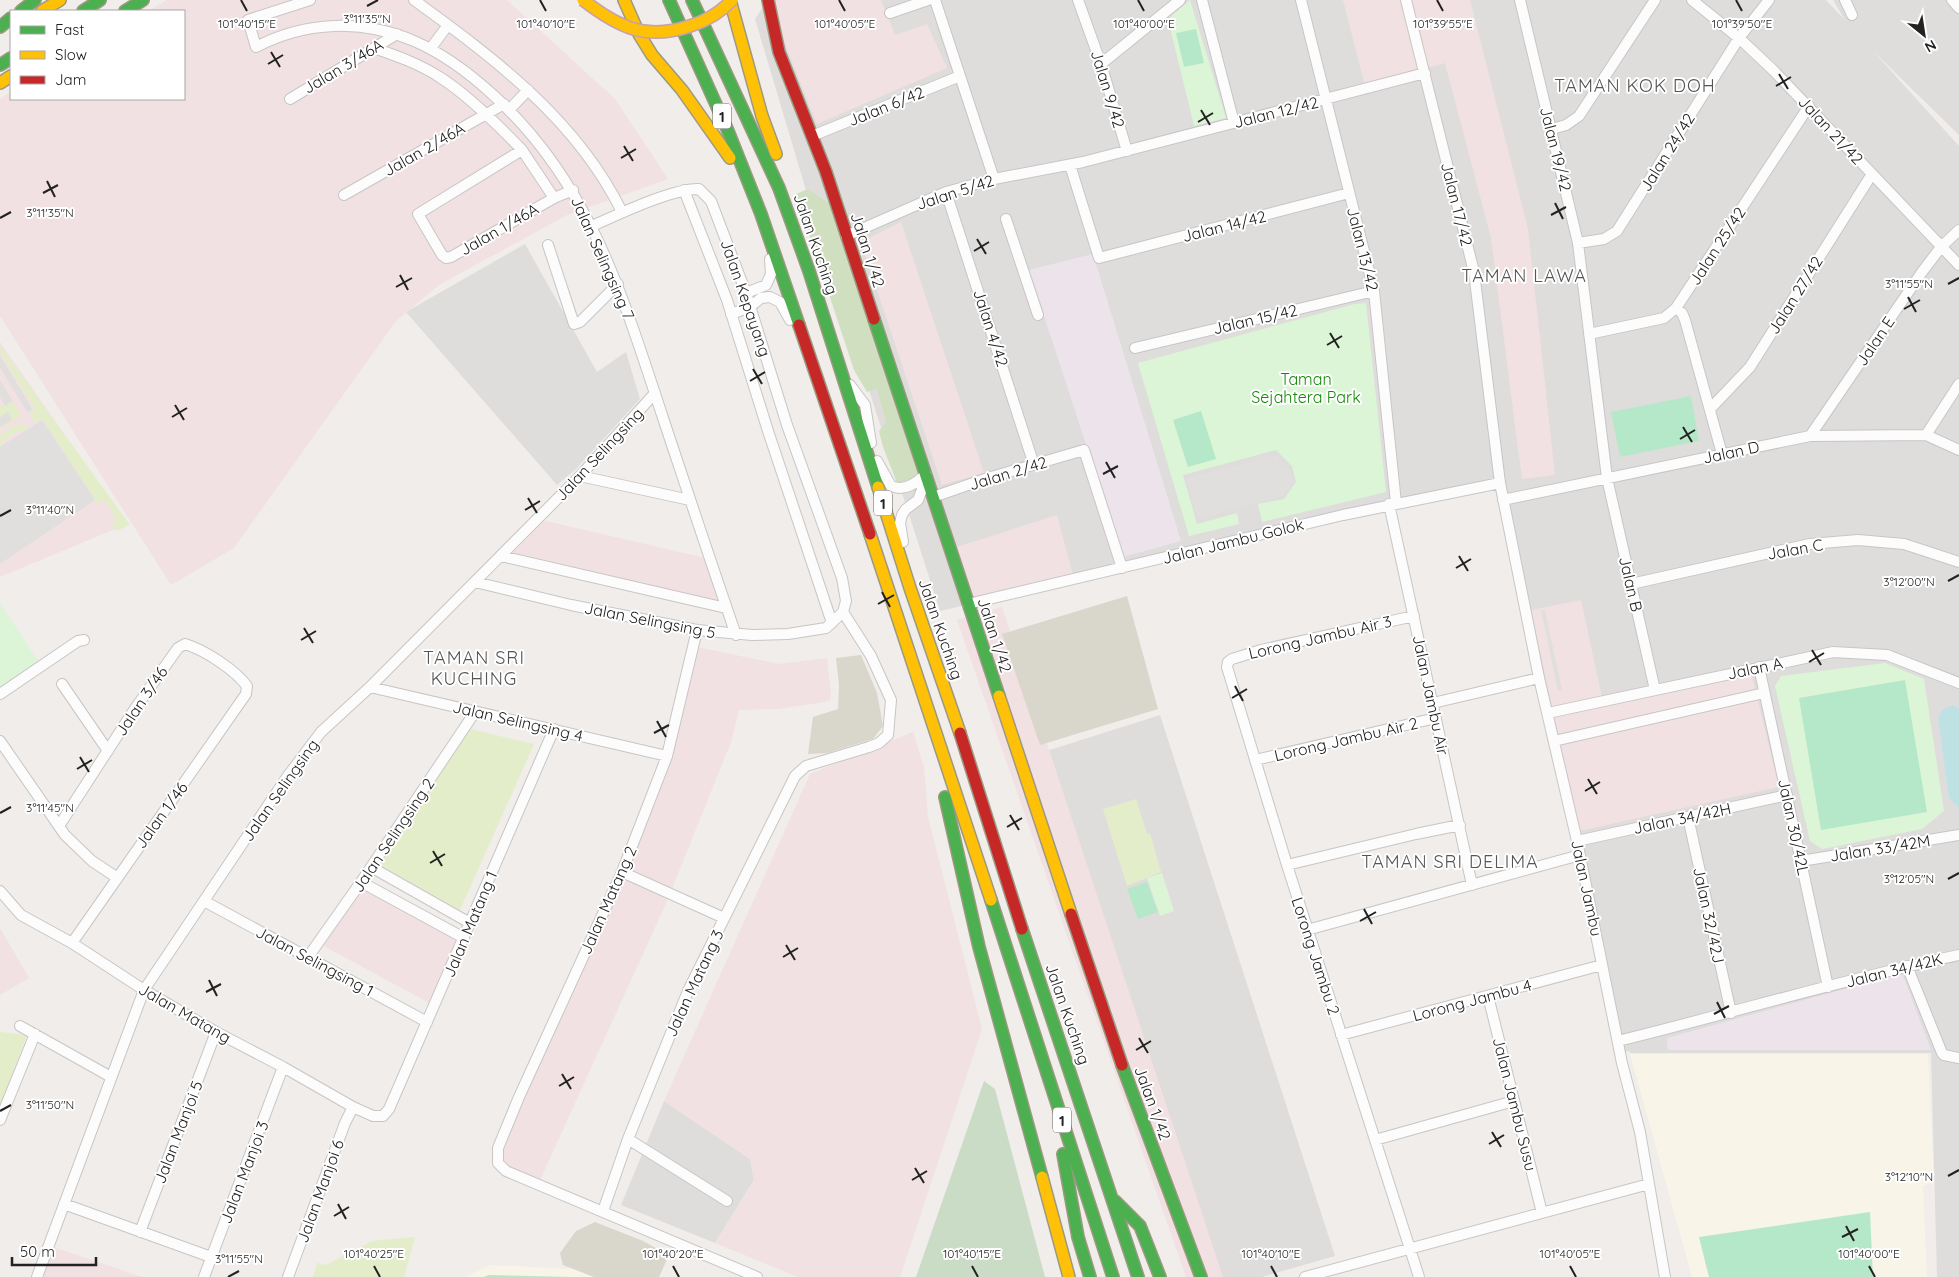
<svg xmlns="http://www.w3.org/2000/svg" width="1959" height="1277" font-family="Quicksand,sans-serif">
  <rect width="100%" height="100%" fill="#f0edea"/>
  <path fill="#dfdddc" d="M768,0h1058l18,19 -11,-19h126v135l-85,-83 85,94v1131h-22l-6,-224h-301l-1,-2 -8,2 -122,-572 -559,130 -118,-367 -67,-225z
    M525,244l72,128 29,-20 14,47 -64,70 -19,16 -151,-173z
    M1160,715l175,541 -73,21h-47l-184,-521z
    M664,1101l86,58 4,21 -39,63 -94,-38z"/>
  <path fill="#f2e1e2" d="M167,0h340l108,99 53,80 -101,36 -128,70 -43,36 -162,227 -63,37 -171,-269v-217l11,-7v7h173v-88h-36z
    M775,0h106l14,35 32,-11 20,44 -130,56 -40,-100z
    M1343,0h127l58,229 27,246 -33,4 -31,-241 -46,-175 -80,23z
    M901,222l83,251 -42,12 -81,-243z
    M0,342l127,182 -127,53z
    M1057,515l16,60 -100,23 -16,-51z
    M542,520l163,38 15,44 -211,-48z
    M1581,600l23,107 147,-34 28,114 -200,44 -48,-221z
    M1002,607l221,670h-37l-229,-657z
    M697,647l82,17 48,-6 4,37 -1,5 -5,2 -47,7 -39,1 -8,32 -64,159 -127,279 -32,-13 -6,-6v-12l170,-395z
    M913,732l11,35 4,50 54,212 -82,248h-102l-83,-34 39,-63 -4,-21 -86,-58 146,-327z
    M362,888l97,53 -28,63 -109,-59z
    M0,928l29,50 -29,17z
    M53,1247l89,30h-101z"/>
  <path fill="#ede3eb" d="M1093,254l88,287 -58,16 -94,-287z
    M1902,973l29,77h-263l-1,-12z"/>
  <path fill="#f8f4e7" d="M1630,1054h298l6,128 -11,4 4,91h-235z
    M490,1265l84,4 19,8h-128z"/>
  <path fill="#d9d6cc" d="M1127,596l31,113 -118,36 -38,-111z
    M861,655l16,38 6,33 -10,13 -46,14 -19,1 5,-37 25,-8 1,-24 -3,-27z
    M595,1222l48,19 26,14 -10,22h-65l-31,-12 -3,-12 16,-22z"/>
  <path fill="#e3edc9" d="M0,344l1,3 129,178 -14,6 -5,-8 5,-3 -11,-20 -8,3 -55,-85 -8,5 -4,-10 5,-4 -35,-57z
    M13,401l8,14 -21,14v-25l2,4z
    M22,424l4,2 3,5 -1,6 -7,-8 -20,13v2l5,8 -6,-1v-16l15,-10z
    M470,729l64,15 -74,166 -80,-45z
    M1136,799l11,35 3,-1 11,39 -34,14 -24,-77z
    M0,1032l27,3 -27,70z
    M415,1237l-11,40h-91l4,-14 9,2 46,-24z"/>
  <path fill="#d0dfbf" d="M808,189l22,15 92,275 -25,4 -14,-36 -4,-16 7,-9 -9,-33 -10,3 -13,-22 -58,-176z"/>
  <path fill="#cadbc6" d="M984,1081l11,8 50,188h-129z"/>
  <path fill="#dcf5d6" d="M1190,0l36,118 -32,8 -26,-107z
    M1366,303l20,189 -124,30 -4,-18 26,-5 12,-17 -4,-16 -16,-16 -93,25 14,49 40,-11 2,11 -50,12 -51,-173 217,-59z
    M0,603l38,58 -38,26z
    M1885,663l39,16 20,132 -22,18 -100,20 -12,-8 -35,-155 6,-10z
    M1162,873l12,38 -14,5 -13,-38z"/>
  <path fill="#b5e8c9" d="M1196,29l8,34 -20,4 -8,-34z
    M1691,396l8,45 -79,16 -9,-45z
    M1201,411l15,48 -28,8 -15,-47z
    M1905,680l22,132 -106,18 -22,-132z
    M1147,882l11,30 -20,7 -11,-30z
    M1870,1212l3,65h-164l-10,-40z
    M489,1275l83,2h-88z"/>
  <path fill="#e0dfde" d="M0,355l33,55 -5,3 -28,-45z
    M0,380l13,21 -8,5 -5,-9z
    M8,412l4,8 -12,7v-10z
    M42,420l53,80 -95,64v-117z
    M1278,455l2,8 3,4h5l6,15 -11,14 -85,23 -12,-40z
    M1541,610h4l17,80 -4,1z"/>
  <path fill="#bee2e4" d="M1953,705l6,4v98l-10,-9 -11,-80 4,-8z"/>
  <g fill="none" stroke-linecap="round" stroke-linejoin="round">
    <g stroke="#c7c6c5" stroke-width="12">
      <path id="street" d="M310,0l-62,20 8,27c50,-26 106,-28 158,-6 30,13 54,31 78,53 98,88 131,203 171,324 24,72 48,145 73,217
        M414,0c81,59 163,120 208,212
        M935,0l59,179
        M1078,0l23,64 26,87
        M1202,0l32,123
        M1301,0l73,291 22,212
        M1406,0l68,272 26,211 39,195 38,163 45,222 18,69 25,145
        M1520,0l58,243 29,235 48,212
        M1692,0l47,38 34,32 186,195
        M1845,0l7,15
        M1952,0l7,8
        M890,13l38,-13
        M374,48c23,8 46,16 67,30 28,18 58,48 81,72
        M431,48l17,-23
        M1101,64l79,-64
        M290,99l107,-65
        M510,109l18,-19
        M1552,129l14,-4 13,-9 76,-116
        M812,136l148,-60
        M1070,165l29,93 250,-65
        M684,190l43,110 41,131 64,192
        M946,192l88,273
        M344,195l160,-91
        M554,198l-32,-48 -104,64 24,41 4,3 5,-1 103,-59 19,-8
        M1006,219l32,96
        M846,236l100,-44 48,-13 89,-17 342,-89
        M1578,243l26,-4 13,-8 122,-193 30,-38
        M548,245l26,79 6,-2 38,-38
        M746,293l20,-8 5,-11 -1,-15
        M1676,308l6,5 3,7 37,134
        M731,314l19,-7 11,-9 9,-1 10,5 10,18
        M1589,334l75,-16 12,-10 133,-202
        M1135,348l239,-57
        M850,385l15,20 6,38
        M1710,409l40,-42 122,-193
        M1926,435l33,-51
        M1810,436l112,-164 19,-25 18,-17
        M877,461l14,25c14,6 25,-3 35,-12
        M580,476l110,24
        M933,497l55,-19 96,-28 38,118
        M1503,500l307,-64 116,-1 33,15
        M1389,504l83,381
        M903,542l-3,-19 2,-8 4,-6 12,-9 8,-21
        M501,556l225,52
        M475,582l96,23 126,25 55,5 36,-1 38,-6 17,-16 3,-11 -4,-23 -55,-153 -41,-132 -35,-92 -12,-12c-26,-1 -82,26 -107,37
        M1631,584l179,-40 48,-4 46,4 55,18
        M968,604l375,-89 157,-32
        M1414,616l-153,34 -29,9 -4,3 -1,5 60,198 132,412
        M697,630l-30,126 -45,116 -103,225 -21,51v15l8,8 251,106
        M1759,667l69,320
        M62,684l46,67
        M370,687l297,69
        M0,694l78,-53 6,-1
        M1433,703l106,-25
        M1548,713l285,-61 54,3 72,28
        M0,741l65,94 27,26 24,16
        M1554,741l210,-48
        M1255,760l181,-42
        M1688,817l43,196
        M59,826l75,-116 44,-62 7,-4c20,6 50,26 62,42l-1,8 -174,249
        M1577,841l210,-46
        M1801,861l158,-26
        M1287,865l129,-31 44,-9
        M371,867l99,56
        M622,872l102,46
        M361,882l103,56
        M0,891l21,24 51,28 72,47 72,42 67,35 70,40 20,9h10l6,-7 165,-380
        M204,901l223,121
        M1307,930l273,-75
        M308,957l53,-75 114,-170
        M1907,966l35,87 2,2 15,3
        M1488,996l54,217
        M20,1026l91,51
        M1341,1035l261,-70
        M1618,1041c114,-28 227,-62 341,-86
        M0,1120l35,-86
        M628,1139l99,62
        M1375,1140l139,-39
        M64,1204l147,53
        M603,1211l25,-72 60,-148 107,-215 11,-10 63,-19 10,-4 9,-8 3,-35 -20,-44 -28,-44
        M140,1232l76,-200
        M37,1277l107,-287 143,-213 34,-45 49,-45 210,-211 75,-83
        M204,1277l79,-210
        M288,1277l57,-154 8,-16
        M1305,1277l344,-93"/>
    </g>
    <g stroke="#9c9981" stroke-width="14">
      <path id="fast" d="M669,0l59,131 33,83 38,111
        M692,0l87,188 30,83 69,216
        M21,11l14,-11
        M83,11l17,-11
        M125,11l18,-11
        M0,27l11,-9
        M0,65l11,-7
        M874,319l125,377
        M945,797l34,150 63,230
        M991,900l122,377
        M1022,929l116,348
        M1122,1065l79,212
        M1063,1154l15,83 12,40
        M1115,1201l25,25 20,51"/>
    </g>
    <g stroke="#9c9981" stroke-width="14">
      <path id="slow" d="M624,0l15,34 13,21 30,35 48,68
        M730,0l32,116 14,38
        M42,11l18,-11
        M0,83l11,-7
        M878,487l32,101 50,145
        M870,534l121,366
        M999,696l72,218
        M1042,1177l27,100"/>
    </g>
    <g stroke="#9c9981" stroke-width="14">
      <path id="jam" d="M768,0l11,52 47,120 48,147
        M799,325l71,209
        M960,733l62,196
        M1071,914l51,151"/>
    </g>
    <use href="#street" stroke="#fdfcfc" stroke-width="10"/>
    <use href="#fast" stroke="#4caf50" stroke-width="11"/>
    <use href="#slow" stroke="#ffc107" stroke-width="11"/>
    <use href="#jam" stroke="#c62828" stroke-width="11"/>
    <g stroke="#c6a0b2" stroke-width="14" stroke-linecap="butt">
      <path id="slow-bridge" d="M583,0c35,27 62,41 107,26 16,-5 30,-13 42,-26"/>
    </g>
    <use href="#slow-bridge" stroke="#ffc107" stroke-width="11"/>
  </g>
  <path fill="none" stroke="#222" stroke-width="2" d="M241,0l6,11M540,0l6,11M839,0l6,11M1138,0l6,11M1437,0l6,11M1736,0l6,11M367,6l11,-6M271,52l9,15M268,64l15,-9M1779,74l9,15M1776,86l15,-9M1201,110l9,15M1198,122l15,-9M624,146l9,15M621,158l15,-9M47,181l8,16M43,193l15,-8M1555,203l8,16M1551,215l15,-8M0,218l11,-6M977,239l9,15M974,251l15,-9M400,275l8,15M1948,284l11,-6M396,287l16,-9M1908,297l8,15M1904,309l16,-9M1330,333l9,15M1327,345l15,-9M753,369l9,15M750,381l15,-9M175,405l9,15M172,417l15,-9M1683,427l9,15M1680,439l15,-9M1106,462l9,16M1103,474l15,-8M528,498l9,15M525,510l15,-9M0,516l11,-6M1459,556l9,15M1456,568l15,-9M1948,581l11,-6M882,592l8,15M878,604l16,-9M304,628l9,15M301,640l15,-9M1812,650l9,15M1809,662l15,-9M1235,686l8,15M1232,698l15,-9M657,721l9,16M654,733l15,-8M80,757l9,15M77,769l15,-9M1588,779l9,15M1585,791l15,-9M0,813l11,-6M1010,815l9,15M1007,827l15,-9M433,851l9,15M430,863l15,-9M1948,879l11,-6M1364,909l8,15M1360,921l16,-9M786,945l9,15M783,957l15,-9M209,980l8,16M206,992l15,-8M1717,1002l8,16M1714,1014l15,-8M1139,1038l9,15M1136,1050l15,-9M562,1074l9,15M559,1086l15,-9M0,1111l11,-6M1492,1132l9,15M1489,1144l15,-9M915,1168l9,15M1948,1176l11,-6M912,1180l15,-9M338,1204l8,15M334,1216l15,-9M1846,1226l8,15M1842,1237l16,-8M374,1266l6,11M673,1266l6,11M972,1266l6,11M1271,1266l6,11M1570,1266l6,11M1869,1266l6,11M228,1277l11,-6"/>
  <g text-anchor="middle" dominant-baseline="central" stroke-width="4" stroke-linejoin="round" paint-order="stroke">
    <g fill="#fff" stroke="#646464" stroke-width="1">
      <rect x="713" y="103.5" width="18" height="25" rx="4"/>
      <rect x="874" y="490.5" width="18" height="25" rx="4"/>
      <rect x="1053" y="1107.5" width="18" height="25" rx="4"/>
    </g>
    <g font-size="15" font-weight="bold" fill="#222">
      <text x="722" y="116">1</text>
      <text x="883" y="503">1</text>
      <text x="1062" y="1120">1</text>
    </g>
    <g font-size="16" fill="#222" stroke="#fff">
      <text transform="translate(343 66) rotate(-31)">Jalan 3/46A</text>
      <text transform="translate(1108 89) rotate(73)">Jalan 9/42</text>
      <text transform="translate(886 106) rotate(-22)">Jalan 6/42</text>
      <text transform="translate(1276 112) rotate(-14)">Jalan 12/42</text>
      <text transform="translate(1831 130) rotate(47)">Jalan 21/42</text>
      <text transform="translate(424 149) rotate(-30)">Jalan 2/46A</text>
      <text transform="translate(1556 149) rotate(76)">Jalan 19/42</text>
      <text transform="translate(1667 152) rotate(-58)">Jalan 24/42</text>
      <text transform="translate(955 192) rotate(-18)">Jalan 5/42</text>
      <text transform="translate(1457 204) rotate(76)">Jalan 17/42</text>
      <text transform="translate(1224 226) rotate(-14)">Jalan 14/42</text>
      <text transform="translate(499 229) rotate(-30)">Jalan 1/46A</text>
      <text transform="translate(816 244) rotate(71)">Jalan Kuching</text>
      <text transform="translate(1717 246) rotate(-57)">Jalan 25/42</text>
      <text transform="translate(1363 249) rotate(76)">Jalan 13/42</text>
      <text transform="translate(868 250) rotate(72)">Jalan 1/42</text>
      <text transform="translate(603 258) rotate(66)">Jalan Selingsing 7</text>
      <text transform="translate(1795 295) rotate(-58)">Jalan 27/42</text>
      <text transform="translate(746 298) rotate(71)">Jalan Kepayang</text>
      <text transform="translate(1255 319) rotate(-13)">Jalan 15/42</text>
      <text transform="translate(991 328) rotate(72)">Jalan 4/42</text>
      <text transform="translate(1875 341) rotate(-56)">Jalan E</text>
      <text transform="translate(1731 452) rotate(-12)">Jalan D</text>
      <text transform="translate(599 454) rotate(-47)">Jalan Selingsing</text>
      <text transform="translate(1008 473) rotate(-17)">Jalan 2/42</text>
      <text transform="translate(1233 541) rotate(-14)">Jalan Jambu Golok</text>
      <text transform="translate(1795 549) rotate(-10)">Jalan C</text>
      <text transform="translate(1631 584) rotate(77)">Jalan B</text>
      <text transform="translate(650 620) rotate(11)">Jalan Selingsing 5</text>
      <text transform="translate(941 629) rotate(71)">Jalan Kuching</text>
      <text transform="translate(995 635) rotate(72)">Jalan 1/42</text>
      <text transform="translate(1320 637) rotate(-13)">Lorong Jambu Air 3</text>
      <text transform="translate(1755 668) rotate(-12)">Jalan A</text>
      <text transform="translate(1431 695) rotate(78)">Jalan Jambu Air</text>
      <text transform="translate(141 701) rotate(-56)">Jalan 3/46</text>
      <text transform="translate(518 721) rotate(13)">Jalan Selingsing 4</text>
      <text transform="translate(1346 739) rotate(-13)">Lorong Jambu Air 2</text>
      <text transform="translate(280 790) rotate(-55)">Jalan Selingsing</text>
      <text transform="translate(161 815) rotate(-54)">Jalan 1/46</text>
      <text transform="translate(1682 818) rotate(-12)">Jalan 34/42H</text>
      <text transform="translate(1794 827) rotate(78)">Jalan 30/42L</text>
      <text transform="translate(393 835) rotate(-56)">Jalan Selingsing 2</text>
      <text transform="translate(1880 848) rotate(-9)">Jalan 33/42M</text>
      <text transform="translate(1587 888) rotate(78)">Jalan Jambu</text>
      <text transform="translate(608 900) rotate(-66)">Jalan Matang 2</text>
      <text transform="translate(1709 915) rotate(78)">Jalan 32/42J</text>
      <text transform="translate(470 924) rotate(-67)">Jalan Matang 1</text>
      <text transform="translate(1316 956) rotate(72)">Lorong Jambu 2</text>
      <text transform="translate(315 961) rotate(28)">Jalan Selingsing 1</text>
      <text transform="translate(1894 970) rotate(-14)">Jalan 34/42K</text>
      <text transform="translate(694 983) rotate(-65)">Jalan Matang 3</text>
      <text transform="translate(1472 1000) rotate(-15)">Lorong Jambu 4</text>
      <text transform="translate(185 1013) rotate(30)">Jalan Matang</text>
      <text transform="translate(1068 1014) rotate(71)">Jalan Kuching</text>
      <text transform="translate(1153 1103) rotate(70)">Jalan 1/42</text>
      <text transform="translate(1515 1104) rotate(76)">Jalan Jambu Susu</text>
      <text transform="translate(178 1132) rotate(-69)">Jalan Manjoi 5</text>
      <text transform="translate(244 1172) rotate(-69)">Jalan Manjoi 3</text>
      <text transform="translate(320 1191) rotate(-70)">Jalan Manjoi 6</text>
    </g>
    <g font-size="16" fill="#148808" stroke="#fff">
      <text x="1306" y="379">Taman<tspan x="1306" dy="18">Sejahtera Park</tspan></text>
    </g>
    <g font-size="18" letter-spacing="1" fill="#555" stroke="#fff">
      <text x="1635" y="85">TAMAN KOK DOH</text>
      <text x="1524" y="275">TAMAN LAWA</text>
      <text x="474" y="657">TAMAN SRI<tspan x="474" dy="21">KUCHING</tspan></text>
      <text x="1450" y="861">TAMAN SRI DELIMA</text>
    </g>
  </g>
  <g font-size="12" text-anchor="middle" fill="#222" stroke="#fff" stroke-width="4" stroke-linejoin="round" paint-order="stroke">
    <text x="367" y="23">3°11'35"N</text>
    <text x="247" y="28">101°40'15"E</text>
    <text x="546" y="28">101°40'10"E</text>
    <text x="845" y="28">101°40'05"E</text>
    <text x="1144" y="28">101°40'00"E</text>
    <text x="1443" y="28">101°39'55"E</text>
    <text x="1742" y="28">101°39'50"E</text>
    <text x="50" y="217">3°11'35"N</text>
    <text x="1909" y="288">3°11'55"N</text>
    <text x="50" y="514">3°11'40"N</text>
    <text x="1909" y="586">3°12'00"N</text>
    <text x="50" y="812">3°11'45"N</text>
    <text x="1909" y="883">3°12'05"N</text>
    <text x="50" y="1109">3°11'50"N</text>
    <text x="1909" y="1181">3°12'10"N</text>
    <text x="374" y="1258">101°40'25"E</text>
    <text x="673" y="1258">101°40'20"E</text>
    <text x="972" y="1258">101°40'15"E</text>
    <text x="1271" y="1258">101°40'10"E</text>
    <text x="1570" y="1258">101°40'05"E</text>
    <text x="1869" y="1258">101°40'00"E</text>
    <text x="239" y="1263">3°11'55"N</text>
  </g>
  <rect x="10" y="10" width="175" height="90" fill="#ffffff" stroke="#a7a7a7"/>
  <rect x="20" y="26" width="25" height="8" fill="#4caf50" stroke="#a7a7a7"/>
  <text x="55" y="35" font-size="15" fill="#222222">Fast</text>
  <rect x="20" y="51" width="25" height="8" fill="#ffc107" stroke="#a7a7a7"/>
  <text x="55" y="60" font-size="15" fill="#222222">Slow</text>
  <rect x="20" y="76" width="25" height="8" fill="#c62828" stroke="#a7a7a7"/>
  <text x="55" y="85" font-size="15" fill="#222222">Jam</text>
  <g transform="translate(1924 35) rotate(150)" stroke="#ffffff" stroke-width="4" paint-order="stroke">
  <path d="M0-4L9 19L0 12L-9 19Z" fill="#222222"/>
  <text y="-8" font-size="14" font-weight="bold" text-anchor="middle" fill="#222222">N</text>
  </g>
  <path d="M12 1257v8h84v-8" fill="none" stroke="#222222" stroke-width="2.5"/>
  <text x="20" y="1257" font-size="15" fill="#222222" stroke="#ffffff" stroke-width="4" paint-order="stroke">50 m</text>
</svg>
